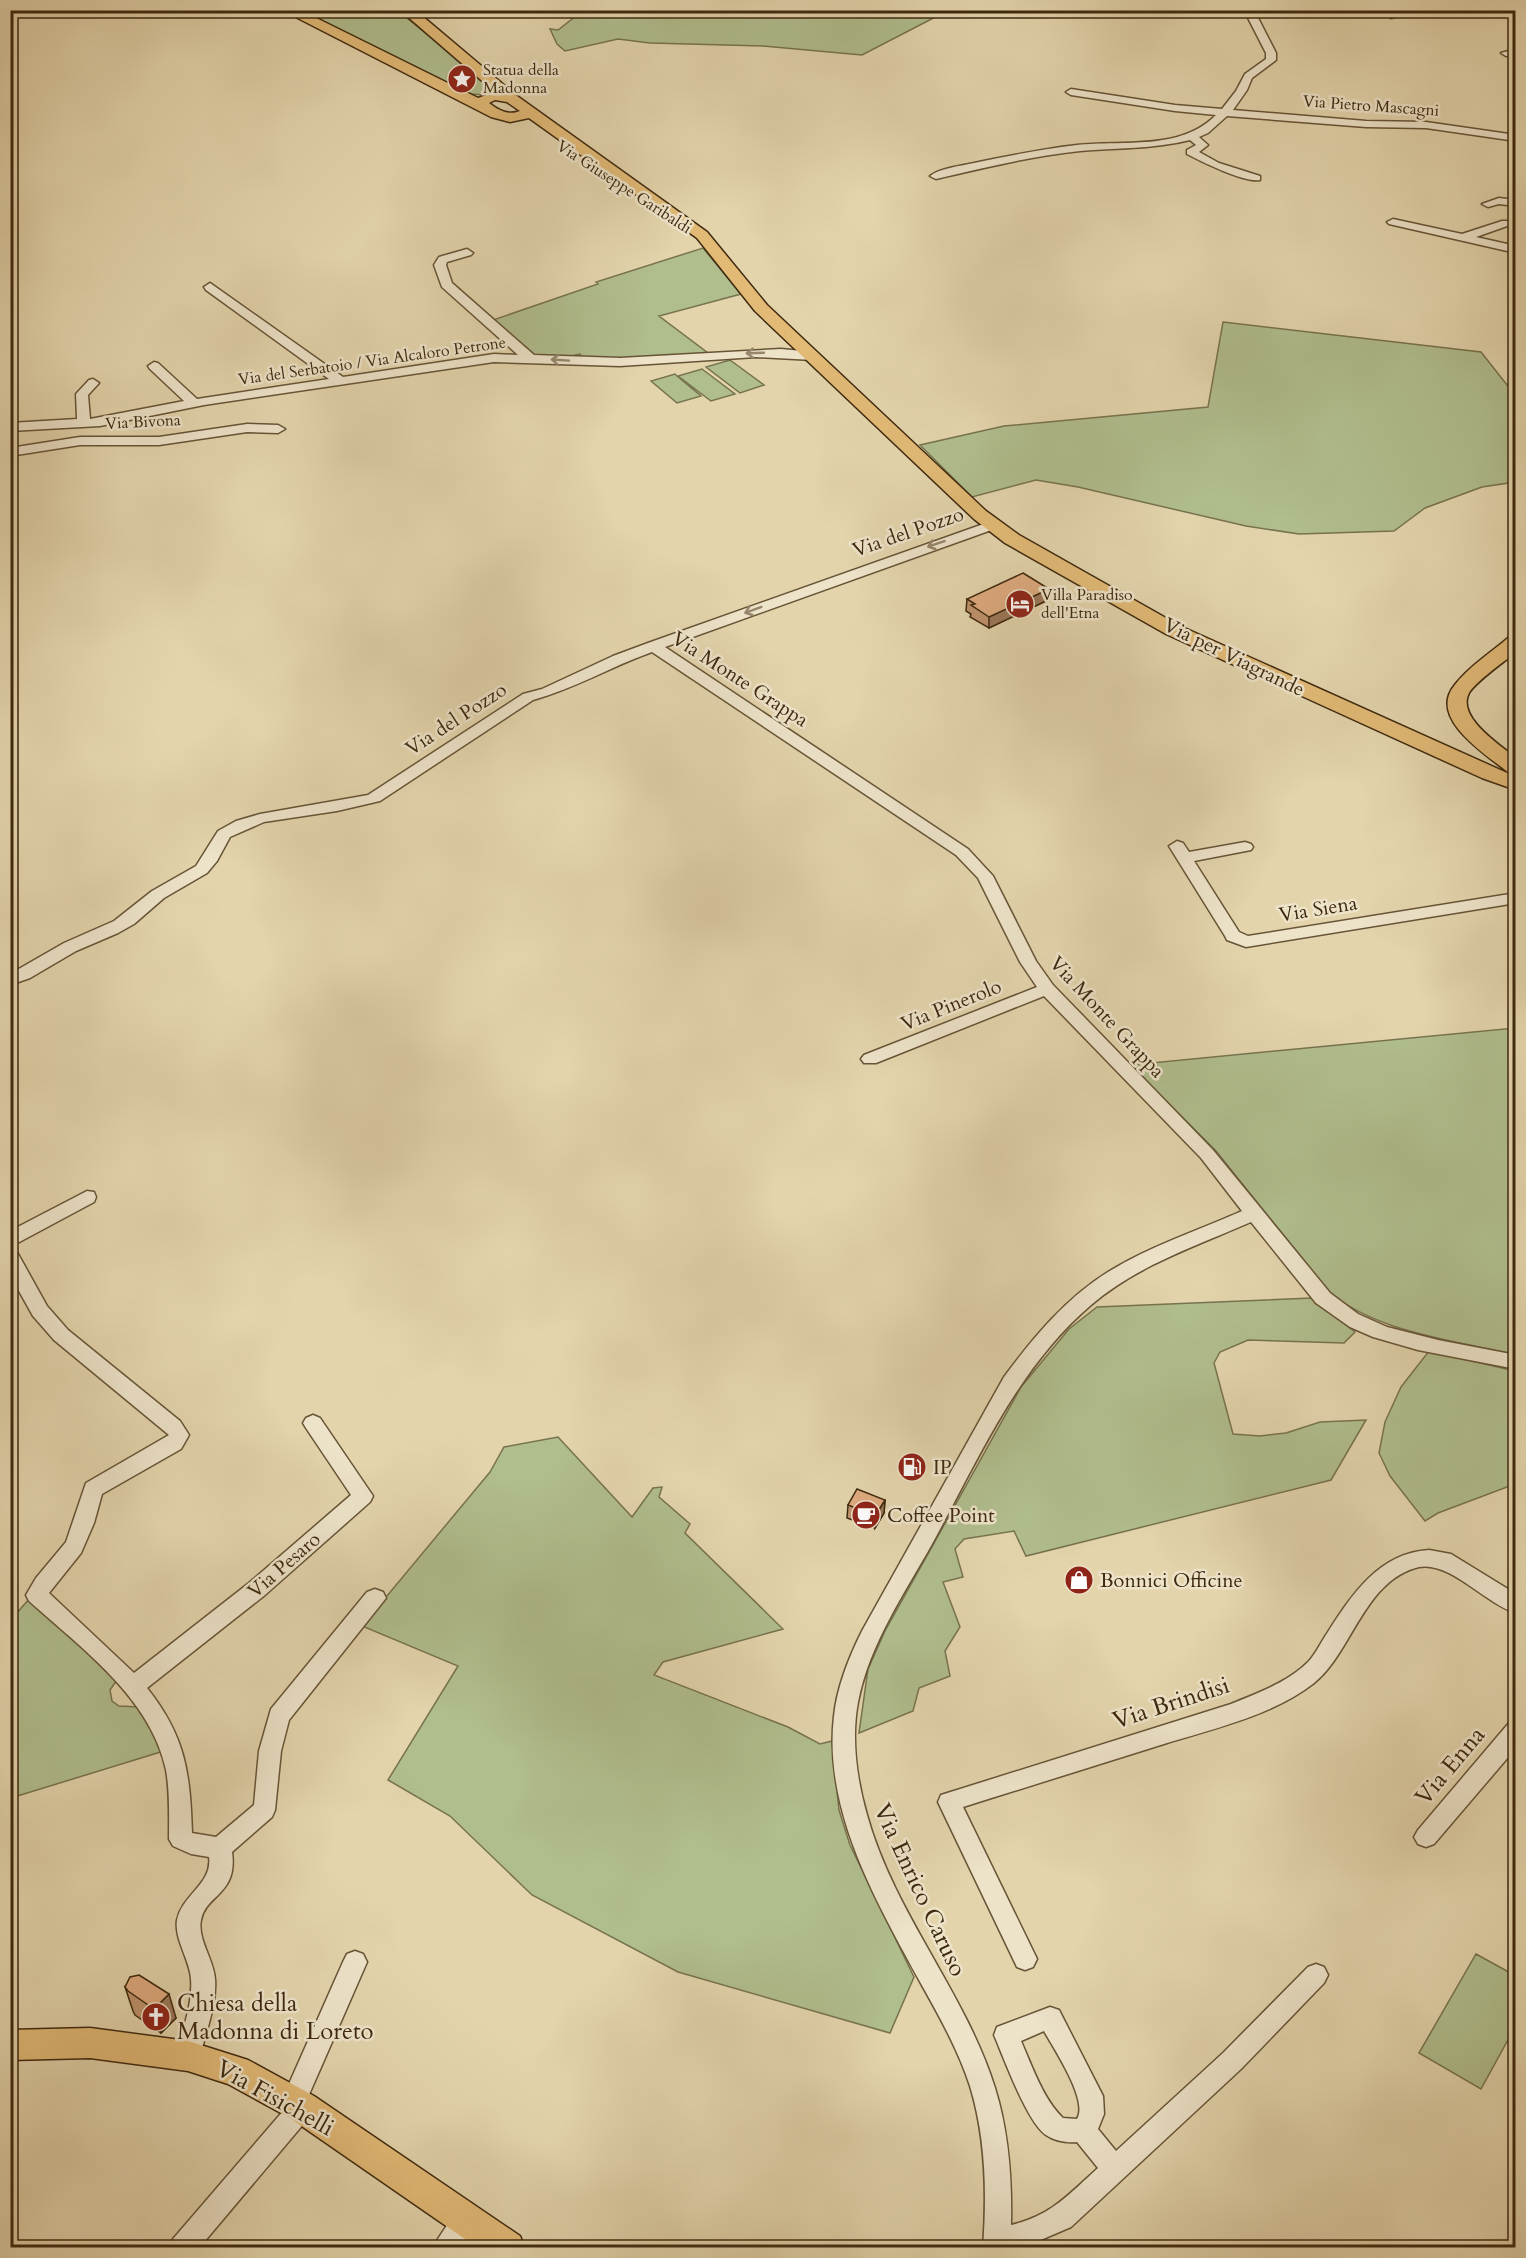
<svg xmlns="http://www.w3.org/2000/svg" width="1526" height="2258" font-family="Cardo,serif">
  <rect width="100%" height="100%" fill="#e3d4ac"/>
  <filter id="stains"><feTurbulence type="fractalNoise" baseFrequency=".00333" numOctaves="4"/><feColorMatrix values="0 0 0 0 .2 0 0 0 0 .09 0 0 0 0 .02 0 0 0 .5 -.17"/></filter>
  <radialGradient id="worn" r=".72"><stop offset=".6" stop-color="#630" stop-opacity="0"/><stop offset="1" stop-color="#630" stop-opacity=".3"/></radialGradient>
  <path fill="#b0bd8d" stroke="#77734e" stroke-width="1.5" d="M299,11h99l65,52 29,28 -6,4 -16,-1z
    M597,11l349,-1 1,1 -85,44 -99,-9 -113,-3 -32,-4 -53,12 -8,-7 -7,-15 8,1 23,-18z
    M703,248l38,46 -82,22 49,37 -68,7 -58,-3 -2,-3 -9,2h-38l-40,-36 105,-36 -2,-2z
    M1223,322l258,30 34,43v87l-33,5 -57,21 -31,23 -95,3 -53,-8 -168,-39 -42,-7 -64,17 -52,-52 84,-19 204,-19z
    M730,360l34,25 -24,8 -34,-26z
    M702,369l33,25 -24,7 -33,-25z
    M675,374l2,2 24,20 -24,7 -26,-22z
    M1515,1028v327c-61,-15 -137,-22 -186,-63l-113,-141 -86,-86z
    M1312,1298l43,34 -11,11 -96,-3 -28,12 -6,11 19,71 27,2 26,-3 34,-11 46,-2 -35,60 -305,76 -12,-25 -50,8 -9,10 8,28 -20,5 17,45 -15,24 5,25 -31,12 -6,23 -54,22 9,-64 17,-38 136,-244 48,-58 28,-22z
    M1429,1351l86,20v113l-77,29 -13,8 -35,-45 -11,-23 6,-31 16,-35z
    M558,1437l74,80 21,-29 9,-1 -3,10 31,27 -5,9 98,96 -120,33 -9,13 134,52 32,17 12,-3 7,69 11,35 64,132 -24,56 -212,-61 -146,-77 -82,-79 -62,-36 70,-114 -96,-40 128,-154 14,-25z
    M29,1599l51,45 37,36 -7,10 2,11 7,5 20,1 28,43 -156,48 -1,-183 6,-1z
    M1476,1954l40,22 -1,51 -34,62 -62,-36z"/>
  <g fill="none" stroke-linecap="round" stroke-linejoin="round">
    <g stroke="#675436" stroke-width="3">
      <path id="minor" d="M1244,10h10l22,43v7l-24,18 -5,12 -14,20 133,11 60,1 90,13v6l-90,-13 -60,-1 -139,-11 -19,17 -9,4 9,8 -9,7 20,11 41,13v4c-15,3 -58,-18 -73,-26v-4l9,-5 -6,-5c-37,9 -73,8 -110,11 -48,5 -97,17 -144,28l-6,-3c10,-8 31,-10 44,-13 34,-7 68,-14 103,-18 47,-5 103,6 139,-30l-41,-4 -104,-16 -5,-3 5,-3 104,16 47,4 14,-18 9,-17 21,-15v-6z
        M1399,10h25l-33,8 -5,-3z
        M1516,49v6l-10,1 -5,-3z
        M1499,198l17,2v6l-17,-2 -11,3 -6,-3z
        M1393,219l69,15 40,-13h8v4l-34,12 40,9v7l-127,-29 -2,-2z
        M467,249l6,4 -2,2 -24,7 -1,3 6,18 82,72 86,3 161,-9 32,3 6,4 -6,4 -57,-3 -136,9 -126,-4 -290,43 -104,21 -90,5v-8l67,-4 -1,-25 13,-14 4,-1 6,4 -11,12 2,24 94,-18 -34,-32 -2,-3 6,-4 4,1 39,36 132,-20 -123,-89 -2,-3 6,-4 133,94 151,-23 24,1 -76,-68 -8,-22 5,-8z
        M247,424l31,1 7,4 -7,4 -31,-1 -88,13h-79l-70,11v-8l70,-11h79z
        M992,521l7,4 -2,3 -332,119 303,202 25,27 43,85 17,24 160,165 117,143 28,21 29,13 51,13 78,15v14l-98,-19 -45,-13 -23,-10 -34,-24 -65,-81c-55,24 -113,43 -160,83 -74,63 -113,155 -159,239 -28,50 -63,101 -74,158 -7,37 -1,78 9,113 27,98 98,177 128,273 14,45 17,91 16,137 41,-10 57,-30 87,-57l-21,-26c-10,1 -22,-1 -31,-7 -19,-13 -42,-77 -52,-100l3,-8 53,-20 9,3 44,86 1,18 -6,15 18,22 107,-98 85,-86 8,-3 8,3 4,8 -4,8 -83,86 -170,158 -49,21h-39c4,-54 3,-110 -13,-162 -12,-37 -32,-72 -51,-106 -43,-79 -96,-170 -85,-264 3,-29 15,-59 28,-85l142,-254c29,-39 62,-79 104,-105 42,-26 89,-41 134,-61l-41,-53 -157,-162 -168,67h-12l-3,-4 3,-4 173,-68 -17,-25 -42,-84 -22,-23 -304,-203c-40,14 -78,37 -119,48l-153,101 -43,10 -73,11 -34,15 -13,24 -10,12 -43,25 -30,26 -16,9 -42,18 -46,27 -20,7v-11l54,-31 50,-22 38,-30 44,-25 22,-35 18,-10 24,-7 108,-19 155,-101 19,-5 71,-33 35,-13zM1044,2031c10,18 45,70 33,88l-14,-1c-20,-19 -31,-52 -42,-77z
        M1177,841l6,2 6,9 56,-10 6,2 2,3 -2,3 -57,11 45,71 9,4 268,-43v10l-270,44 -19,-7 -2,-4 -56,-90z
        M87,1191l7,1 2,5 -2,5 -84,45v-16z
        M10,1250l7,2 30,54 21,24 112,91 9,14 -8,14 -79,45 -8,29 -13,30 -32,40 85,80 115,-90 102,-88 -45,-67 -3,-5 3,-5 7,-3 7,3 53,78 -3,6 -105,93 -118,93c39,49 43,85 45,145l24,4 38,-32 5,-54 12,-42 96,-117 8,-3 8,3 3,6 -97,122 -8,31 -6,59 -3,7 -40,35c6,43 -26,42 -31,68 -4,19 13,40 14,59 2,25 -9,52 -15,77l-3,8 -9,3 -9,-3 -3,-8c6,-25 17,-51 15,-77 -1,-19 -17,-40 -14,-59 5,-25 36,-37 32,-63l-18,-3 -18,-8 -4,-7c0,-23 1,-47 -3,-69 -15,-72 -85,-122 -137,-169l-3,-6 10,-17 30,-36 20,-59 83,-48 -115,-95 -21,-24 -23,-41z
        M1429,1550l22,4 65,40v19c-30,-9 -66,-52 -97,-46 -55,13 -67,86 -105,116 -41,32 -98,45 -147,60 -68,21 -136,43 -204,64l74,152 -4,8 -8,3 -8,-3 -79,-165 3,-7 290,-91c26,-11 56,-21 77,-42 7,-7 12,-18 18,-27 25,-39 52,-82 103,-85z
        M1516,1722v26l-82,96 -8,3 -8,-3 -4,-7 4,-7 90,-106z
        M355,1951l8,3 4,8 -59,135 3,2 3,8 -3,8 -112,133h-30l4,-9 111,-129 -3,-8 62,-140 4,-8z
        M466,2206l9,4 4,9 -18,29h-29l25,-38z"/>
    </g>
    <g stroke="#3e290f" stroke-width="3">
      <path id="major" d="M282,10h18l178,88 17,-6 -95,-82h15l102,86 190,136 60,73 219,206 33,24 161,91 336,151v13l-34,-12 -316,-144 -161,-91 -31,-24 -219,-208 -58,-73 -168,-120 -19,4 -19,-5zM495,100l12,2 13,9c-12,5 -22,-1 -31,-8z
        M1516,635v17c-11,9 -41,30 -47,41 -13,24 31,52 47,65v17l-7,-2c-22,-18 -81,-54 -55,-87 14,-19 38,-34 55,-49z
        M90,2028l98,13 60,19 66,36 206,140 5,12h-47l-188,-130 -62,-34 -40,-13 -98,-13 -80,2v-30z"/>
    </g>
    <use href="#minor" fill="#ede3c9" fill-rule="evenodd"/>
    <use href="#major" fill="#e2ba76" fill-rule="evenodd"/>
  </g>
  <path fill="#c0936e" stroke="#3e290f" stroke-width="1.5" d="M967,599l81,1 -59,28 -19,-11 1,-3 -5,-3z
    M885,1500l-1,13 -9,15 -28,-10 1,-13z
    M125,1987l51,31 -15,15 -26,-18 -2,-4z"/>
  <path fill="#9c785a" stroke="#3e290f" stroke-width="1.5" d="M1049,589l-1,11 -59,28v-11z
    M885,1500l-1,13 -9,15v-12z
    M169,1994l7,24 -15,15 -7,-24z"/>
  <path fill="#dfab80" stroke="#3e290f" stroke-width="1.5" d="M1023,573l26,16 -60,28 -18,-12 4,-1 -8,-5z
    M857,1489l28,11 -10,16 -27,-11z
    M139,1975l30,19 -15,15 -26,-18 -3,-4 5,-10z"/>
  <defs><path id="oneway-shaft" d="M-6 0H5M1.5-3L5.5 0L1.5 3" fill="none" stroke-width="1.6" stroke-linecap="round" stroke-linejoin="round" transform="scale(1.5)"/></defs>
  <g stroke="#96866c">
    <use href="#oneway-shaft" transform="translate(755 353) rotate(178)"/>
    <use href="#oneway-shaft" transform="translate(560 360) rotate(-176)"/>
    <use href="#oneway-shaft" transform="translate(936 544) rotate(161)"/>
    <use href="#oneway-shaft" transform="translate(753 610) rotate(160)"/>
  </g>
  <defs>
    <g id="sight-disc" transform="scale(1.5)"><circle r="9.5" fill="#8f2418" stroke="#ede3c9"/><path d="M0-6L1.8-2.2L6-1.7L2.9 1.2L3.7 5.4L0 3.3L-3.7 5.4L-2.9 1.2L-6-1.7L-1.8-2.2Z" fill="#fff"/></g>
    <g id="hotel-disc" transform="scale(1.5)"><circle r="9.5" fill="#8f2418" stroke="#ede3c9"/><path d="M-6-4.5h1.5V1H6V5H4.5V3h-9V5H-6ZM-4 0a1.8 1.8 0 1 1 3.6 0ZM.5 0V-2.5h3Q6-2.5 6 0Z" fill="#fff"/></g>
    <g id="fuel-disc" transform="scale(1.5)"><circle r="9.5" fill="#8f2418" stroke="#ede3c9"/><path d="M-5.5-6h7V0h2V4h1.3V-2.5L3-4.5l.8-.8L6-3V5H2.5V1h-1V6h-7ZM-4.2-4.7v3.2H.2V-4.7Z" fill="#fff"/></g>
    <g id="cafe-disc" transform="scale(1.5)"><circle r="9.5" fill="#8f2418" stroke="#ede3c9"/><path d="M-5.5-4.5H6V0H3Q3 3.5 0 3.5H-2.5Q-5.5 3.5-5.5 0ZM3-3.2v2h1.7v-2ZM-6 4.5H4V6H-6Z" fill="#fff"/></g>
    <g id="shop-disc" transform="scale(1.5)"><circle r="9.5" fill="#8f2418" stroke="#ede3c9"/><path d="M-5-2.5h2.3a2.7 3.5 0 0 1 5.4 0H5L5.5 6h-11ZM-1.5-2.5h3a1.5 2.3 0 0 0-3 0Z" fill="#fff"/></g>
    <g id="church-disc" transform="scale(1.5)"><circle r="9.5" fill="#8f2418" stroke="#ede3c9"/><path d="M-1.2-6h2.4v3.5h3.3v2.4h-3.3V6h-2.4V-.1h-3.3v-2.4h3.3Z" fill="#fff"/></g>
  </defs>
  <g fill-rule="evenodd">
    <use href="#sight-disc" x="462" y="79"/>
    <use href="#hotel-disc" x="1020" y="604"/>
    <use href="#fuel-disc" x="912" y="1467"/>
    <use href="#cafe-disc" x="866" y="1515"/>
    <use href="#shop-disc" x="1079" y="1580"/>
    <use href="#church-disc" x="156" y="2017"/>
  </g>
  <g text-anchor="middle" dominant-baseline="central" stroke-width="5" stroke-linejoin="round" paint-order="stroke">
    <g font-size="16" fill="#3e290f" stroke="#ede3c9" text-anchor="start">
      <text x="483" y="70">Statua della<tspan x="483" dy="18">Madonna</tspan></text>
      <text x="1041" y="595">Villa Paradiso<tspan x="1041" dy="18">dell'Etna</tspan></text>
    </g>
    <g font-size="16" fill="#3e290f" stroke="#ede3c9">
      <text transform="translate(1371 106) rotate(4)">Via Pietro Mascagni</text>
      <text transform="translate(624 187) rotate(33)">Via Giuseppe Garibaldi</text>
      <text transform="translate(372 361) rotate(-8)">Via del Serbatoio / Via Alcaloro Petrone</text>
      <text transform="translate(143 422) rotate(-3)">Via Bivona</text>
    </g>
    <g font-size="20" fill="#3e290f" stroke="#ede3c9">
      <text transform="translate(908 532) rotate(-19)">Via del Pozzo</text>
      <text transform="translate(1234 657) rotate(26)">Via per Viagrande</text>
      <text transform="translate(740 679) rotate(33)">Via Monte Grappa</text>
      <text transform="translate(456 719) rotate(-33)">Via del Pozzo</text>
      <text transform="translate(1318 909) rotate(-9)">Via Siena</text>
      <text transform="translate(951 1005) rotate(-22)">Via Pinerolo</text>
      <text transform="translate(1107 1017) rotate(47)">Via Monte Grappa</text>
      <text transform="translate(284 1565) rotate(-41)">Via Pesaro</text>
    </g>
    <g font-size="20" fill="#3e290f" stroke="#ede3c9" text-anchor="start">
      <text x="933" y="1467">IP</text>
      <text x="887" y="1515">Coffee Point</text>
      <text x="1100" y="1580">Bonnici Officine</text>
    </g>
    <g font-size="24" fill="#3e290f" stroke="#ede3c9">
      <text transform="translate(1171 1703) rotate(-18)">Via Brindisi</text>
      <text transform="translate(1450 1766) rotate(-50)">Via Enna</text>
      <text transform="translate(920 1890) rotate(65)">Via Enrico Caruso</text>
      <text transform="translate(275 2098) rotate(29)">Via Fisichelli</text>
    </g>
    <g font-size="24" fill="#3e290f" stroke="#ede3c9" text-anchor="start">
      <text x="177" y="2003">Chiesa della<tspan x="177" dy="28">Madonna di Loreto</tspan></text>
    </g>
  </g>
  <rect width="1526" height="2258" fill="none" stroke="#e3d4ac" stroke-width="36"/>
  <rect x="12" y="12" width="1502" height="2234" fill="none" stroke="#3e290f" stroke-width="3"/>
  <rect x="18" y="18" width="1490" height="2222" fill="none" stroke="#3e290f" stroke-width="1.5"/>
  <rect width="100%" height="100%" filter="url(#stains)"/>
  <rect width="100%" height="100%" fill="url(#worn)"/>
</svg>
